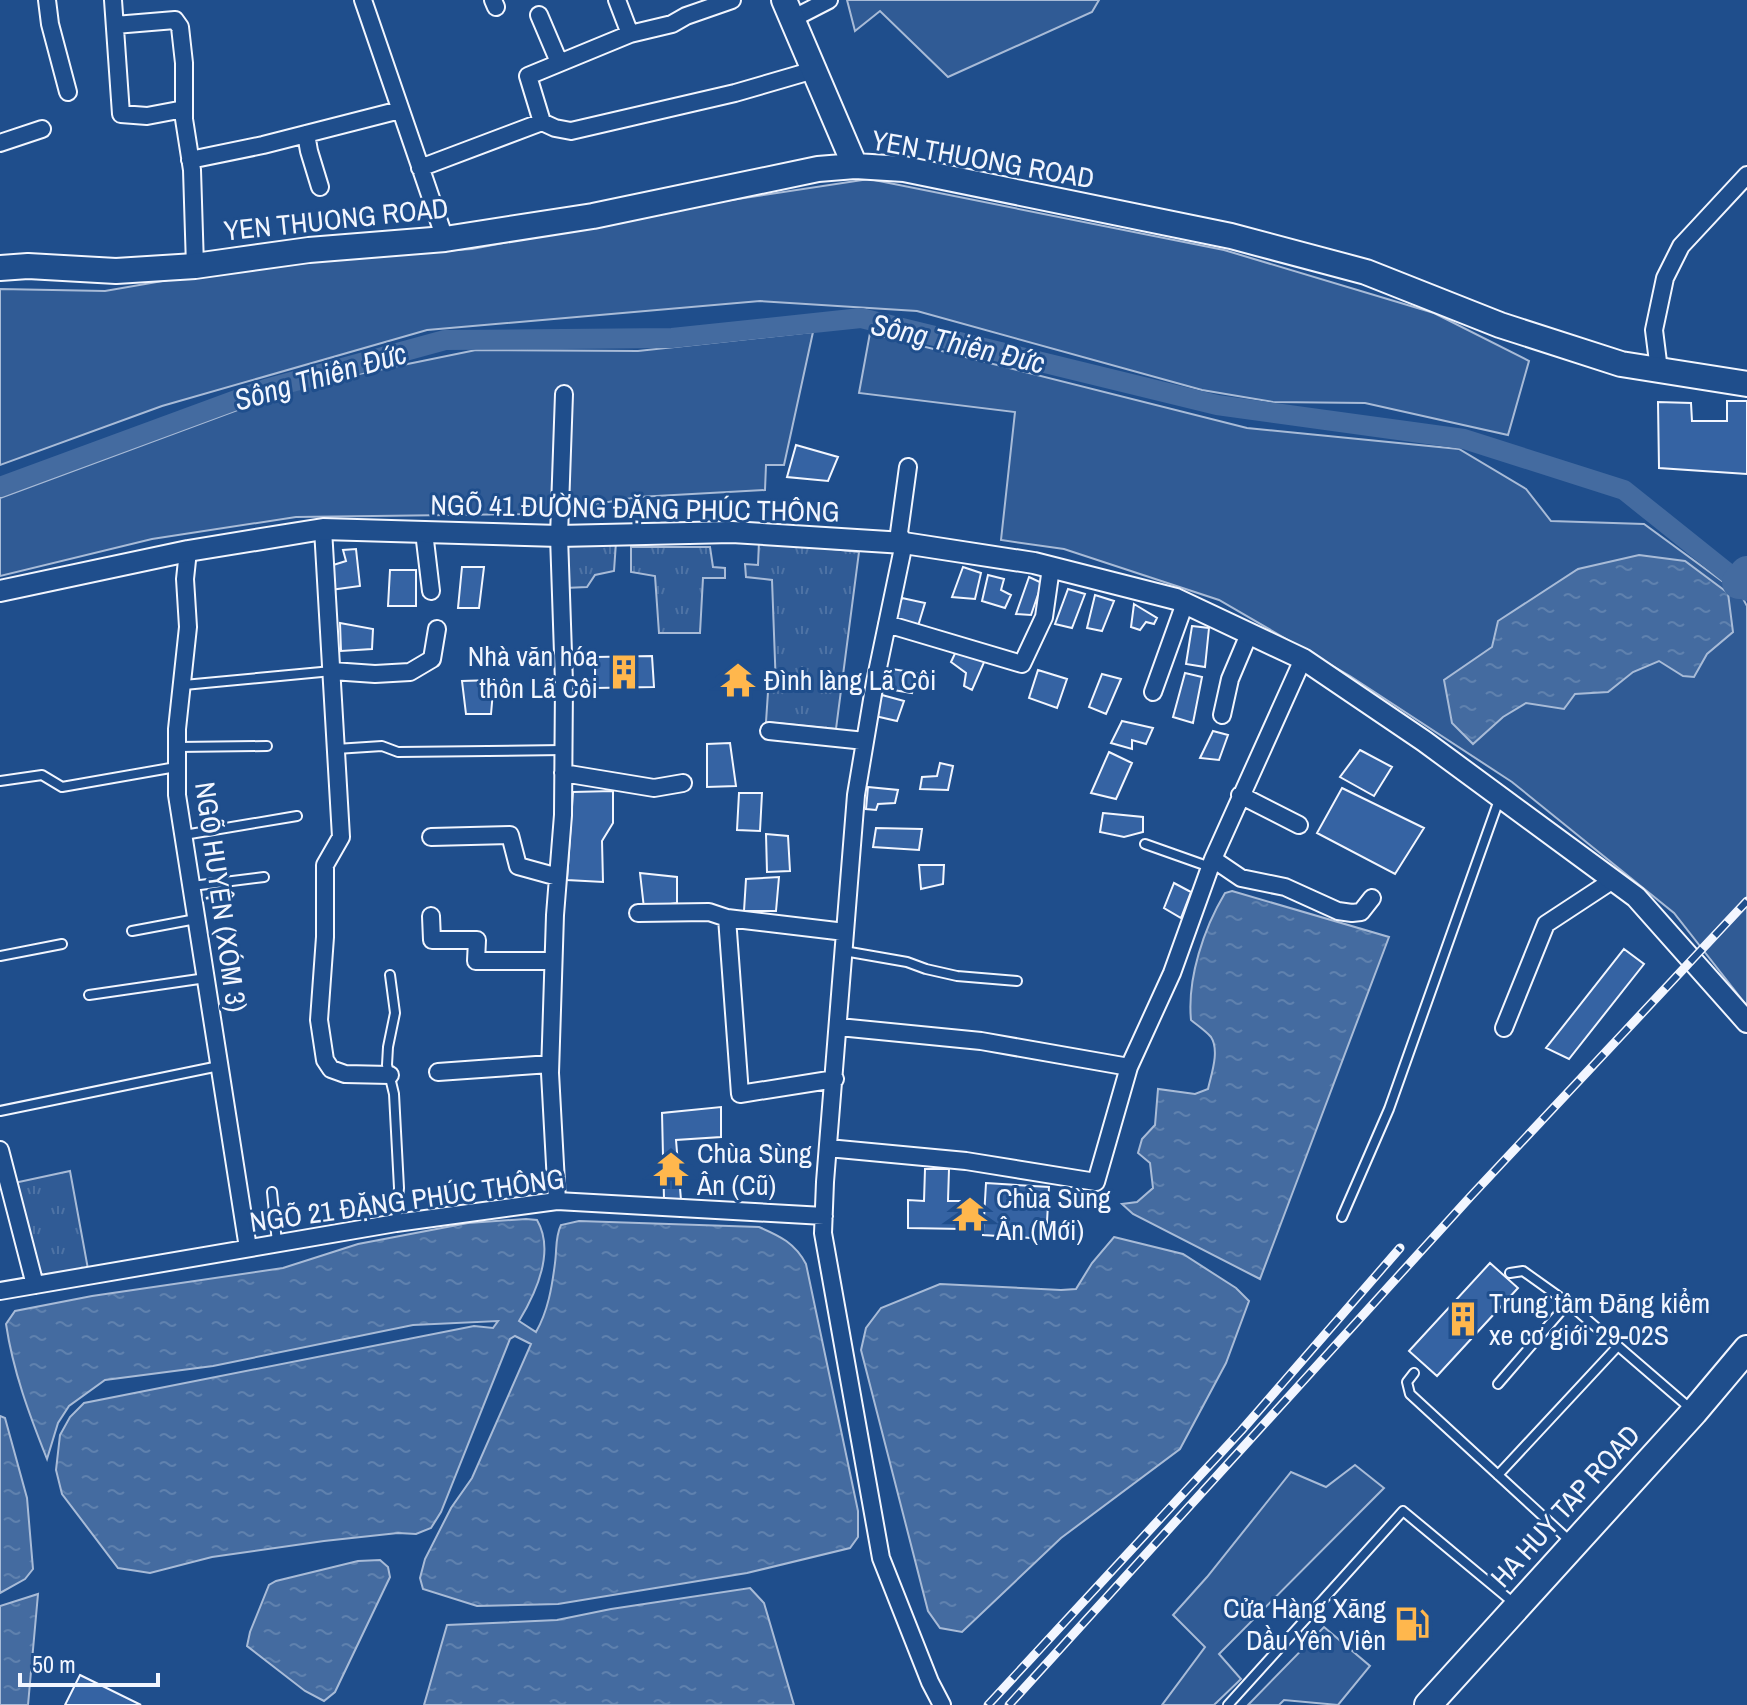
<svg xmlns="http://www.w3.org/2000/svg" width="1747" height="1705" font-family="'Archivo Narrow',sans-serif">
  <defs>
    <pattern id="park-tufts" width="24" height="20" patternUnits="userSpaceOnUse" patternTransform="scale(2)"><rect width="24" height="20" fill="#305b95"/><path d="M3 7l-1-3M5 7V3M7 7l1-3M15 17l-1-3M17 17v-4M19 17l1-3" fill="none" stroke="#4e73a5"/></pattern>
    <pattern id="water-ripples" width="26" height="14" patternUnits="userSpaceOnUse" patternTransform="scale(2)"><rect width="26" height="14" fill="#446ba0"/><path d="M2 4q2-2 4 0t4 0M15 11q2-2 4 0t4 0" fill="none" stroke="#5f81ae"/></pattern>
  </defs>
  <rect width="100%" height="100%" fill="#1f4e8c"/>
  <path fill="url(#park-tufts)" stroke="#a8bbd7" stroke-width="2" d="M759,541l100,11 -23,177 -70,-7 2,-30 8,-4 -4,-108 -26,-3 -1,-13 13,1z
    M559,542h57l-2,29 -19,4 -8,12 -22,1z
    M631,547h79l3,20 12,1v10h-22l-3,55h-41l-4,-57 -24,-4z
    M70,1171l18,98 -50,11 -24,-97z"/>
  <path fill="#305b95" stroke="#a8bbd7" stroke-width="2" d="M847,0h252l-7,12 -144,65 -68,-66 -25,20z
    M869,179l355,71 210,63 95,48 -21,74 -143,-32 -92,-1 -71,-12 -285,-79 -157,-10 -333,29 -265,76 -162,59v-176l105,2 172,-30 195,-12 233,-45z
    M813,332l-29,133h-18l-1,25 -127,7 -102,17 -240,3 -144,22 -152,37v-78l305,-113 171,-35 162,1z
    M870,333l377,95 212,21 67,40 25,32 93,3 97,71 6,11v400l-73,-93 -162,-131 -162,-106 -131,-76 -155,-51 -63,-9 14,-128 -156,-19z
    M1355,1465l29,23 -165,166 22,25 -27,26h-52l43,-58 -32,-32 34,-38 84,-105 35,15z
    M1324,1627l46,39 -32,39 -54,-5 -5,5h-31z"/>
  <path fill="url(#water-ripples)" stroke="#a8bbd7" stroke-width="2" d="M1639,555l46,6 43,32 5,39 -26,22 -13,23 -11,-1 -24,-15 -26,11 -25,20 -33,2 -11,15 -38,-6 -23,14 -30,27 -21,-21 -8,-43 48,-33 6,-26 80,-52z
    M1232,891l157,46 -129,342 -127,-65 -11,-10 15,-2 16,-14 -3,-25 -12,-10 4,-14 13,-14 3,-36 37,5 13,-5c3,-14 12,-38 3,-52 -5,-6 -14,-12 -20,-17 -4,-42 13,-92 34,-127z
    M526,1219l11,1c18,31 -1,73 -18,101l17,11c12,-21 16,-45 19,-69 2,-14 0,-26 6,-38l18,-4 180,6c21,9 36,16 47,37l52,247v26l-8,11 -103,25 -189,31 -81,2 -54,-17 -3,-11 5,-19 26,-51 21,-30 59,-134 -16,-8 -5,3 -69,173 -10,16 -15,6 -18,-1 -74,8 -112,16 -62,16 -32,-5 -56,-74 -6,-24 4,-35 10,-18 14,-14 390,-77 19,2 5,-7 -85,4 -200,41 -108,14 -36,26 -11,17 -11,36c-18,-45 -34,-88 -41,-135l9,-13 77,-15 191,-28 75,-24 110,-21z
    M1114,1237l69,17 53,34 13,13 -23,62 -46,86 -119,89 -99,94 -22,-4 -12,-17 -67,-261 5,-22 15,-20 59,-24 121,6 15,-1 16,-26z
    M0,1416l5,2 22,80 6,71 -8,10 -25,14z
    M380,1560l8,7 2,10 -55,115 -11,9 -19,-10 -58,-45 3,-14 19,-47 7,-4 82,-20z
    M750,1588l14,15 30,102h-370l23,-80 110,-5 54,-11z
    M38,1594l-10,111h-28v-99z"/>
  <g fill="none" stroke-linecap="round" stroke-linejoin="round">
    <path stroke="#446ba0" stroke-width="20" d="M0,487l266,-98 179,-49 227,-2 189,-20 356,87 247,34 160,51 115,92 8,9"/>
    <path stroke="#446ba0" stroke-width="34" d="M1739,582l8,-9"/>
  </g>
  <path fill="#3563a3" stroke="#f2f6ff" stroke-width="2" d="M1727,401h20v73l-88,-6 -1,-66 33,1 1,18h35z
    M796,445l42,12 -10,24 -41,-4z
    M356,549l4,37 -30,4v-24l16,-5 -3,-11z
    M462,567h22l-5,41h-21z
    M963,567l18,6 -6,26 -23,-2z
    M390,570h26v36h-28z
    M988,575l16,4 -3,11 10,5 -6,13 -23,-7z
    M1029,577l13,6 -11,32 -15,-1z
    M1068,589l17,5 -13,34 -17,-4z
    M1095,595l19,6 -12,30 -15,-3z
    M902,598l23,5 -7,23 -25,-7z
    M1134,604l23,14 -3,6 -8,-2 -6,8 -9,-3z
    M340,623l33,6 -1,20 -31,2z
    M1192,626l17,2 -4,39 -19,-3z
    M958,647l27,13 -13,30 -8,-4 2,-13 -15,-11z
    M652,656l2,31 -59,1v-31z
    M892,669l25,4 -5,20 -25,-4z
    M1038,670l29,9 -10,29 -28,-10z
    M1185,673l17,4 -9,46 -20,-6z
    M1102,674l19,5 -15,35 -17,-7z
    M494,680l-3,34h-25l-4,-33z
    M882,695l22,6 -7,20 -22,-5z
    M1122,721l31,7 -7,16 -14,-4v9l-21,-6z
    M1213,731l15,4 -9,25 -19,-2z
    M730,743l6,43 -29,1v-43z
    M1360,750l32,17 -18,29 -34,-19z
    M1109,752l23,11 -16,36 -25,-6z
    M940,763l13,3 -5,24 -28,-1 2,-12 15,-1z
    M868,787l30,3 -3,13 -17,1 -2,6 -10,-1z
    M1342,788l82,40 -29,46 -78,-41z
    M613,791v32l-11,18 1,41 -36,-2 6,-88z
    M739,793h23l-2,38 -23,-1z
    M1103,813l40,4v15l-19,5 -24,-5z
    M876,828l46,1 -3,21 -46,-3z
    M766,834l22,2 2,35 -23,1z
    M919,865h25l-1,19 -22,5z
    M640,873l37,4v26l-33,5z
    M779,877l-3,34h-32l2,-32z
    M1174,883l17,9 -10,26 -17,-10z
    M1624,949l20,15 -75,95 -23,-11z
    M721,1107v30l-45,3 5,60 -17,-1 -2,-86z
    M925,1169h24l-1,32h16l-1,28 -55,-1v-28l16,1z
    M986,1183l63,4 -3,52 -63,-4z
    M1490,1263l28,25 -81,88 -28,-25z
    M80,1675l61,30h-76z"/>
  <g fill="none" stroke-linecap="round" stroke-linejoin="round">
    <g stroke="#f2f6ff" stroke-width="12">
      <path id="service" d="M184,685l148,-14
        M178,747l89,-1
        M336,749l46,-3 16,6 165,-2
        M0,781l42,-6 20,12 114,-20
        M184,835l113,-19
        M1145,844l65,23
        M192,886l72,-9
        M132,931l64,-12
        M844,951l63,11 19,7 31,7 60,5
        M0,956l62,-12
        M390,975l5,38 -7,34 -1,18 7,29 5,94 -3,34
        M89,995l117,-17
        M0,1111l219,-45
        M272,1192l5,51
        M1342,1217l47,-108 111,-312
        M1510,1273l13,-2 45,32 123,106
        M1414,1373l-7,9 3,12 161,148
        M1498,1384l70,-81
        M1498,1475l120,-129
        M1228,1705l175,-194 112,93"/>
    </g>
    <g stroke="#f2f6ff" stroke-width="20">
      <path id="minor" d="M47,0l3,24 18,68
        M113,0l8,114 26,2 37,-7
        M363,0l82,239
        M493,0l3,7
        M617,0l13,34
        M539,15l20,47
        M792,19l37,-19
        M115,25l60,-5 5,7 4,36v56l8,51 3,96
        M542,122l-14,-46 102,-42 42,-10 14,-8 46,-16
        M306,134l3,17 11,36
        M0,143l42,-14
        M190,160l73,-15 137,-35
        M420,168l122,-46 13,6 16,3 164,-38 79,-23
        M1659,370l-5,-40 11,-52 16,-32 66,-71
        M908,467l-9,66 5,10 -29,139 -19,113 -31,387 -2,51 58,325 49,124 12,23
        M323,529l18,308 -16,28v72l-6,83 6,40 6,9 14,5 45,1
        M424,532l7,59
        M188,551l-3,28 3,48 -11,102v66l71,453
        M887,624l135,40 22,-47 7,-49
        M332,671l43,3 35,-2 22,-13 5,-30
        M1153,692l32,-89
        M1222,715l8,-36 19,-45
        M769,731l96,10
        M563,773l91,15 29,-5
        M1240,795l59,30
        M431,837l79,-2 8,31 40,11
        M1213,859l28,19 44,9 53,24 14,2 9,-1 11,-14
        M638,913l71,-1 18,6 118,14
        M431,916l1,24h45l-1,21h77
        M727,918l13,176 95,-15
        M839,1027l142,14 148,26
        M1504,1028l42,-104 67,-44
        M438,1072l112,-8
        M828,1148l138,13 130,21 33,-115 43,-94 41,-114 90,-200
        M0,1150l35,135
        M557,1201l-7,-128 5,-158 8,-100 1,-132 -5,-147 5,-142
        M0,1291l396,-68 161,-22 267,15"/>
    </g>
    <g stroke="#f2f6ff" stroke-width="24">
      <path id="tertiary" d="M0,591l188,-40 135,-22 236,7 173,-4 172,11 130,20 142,36 127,60 121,82 212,156 111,125"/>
    </g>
    <g stroke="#f2f6ff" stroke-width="28">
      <path id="secondary" d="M784,0l71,166
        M0,268l28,-2 88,5 79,-5 114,-16 136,-11 148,-23 225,-47 37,-3 49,3 327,67 135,36 134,53 121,39 126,20"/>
    </g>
    <g stroke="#f2f6ff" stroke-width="30">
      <path id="primary" d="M1428,1705l266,-293 53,-63"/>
    </g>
    <use href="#service" stroke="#1f4e8c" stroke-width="8"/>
    <use href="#minor" stroke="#1f4e8c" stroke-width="16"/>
    <use href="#tertiary" stroke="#1f4e8c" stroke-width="20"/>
    <use href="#secondary" stroke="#1f4e8c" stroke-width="24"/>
    <use href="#primary" stroke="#1f4e8c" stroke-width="26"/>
    <g stroke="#f2f6ff" stroke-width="9">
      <path id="rail" d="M988,1705l253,-274 159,-183
        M1009,1705l462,-509 276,-295"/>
    </g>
    <use href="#rail" stroke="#1f4e8c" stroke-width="6" stroke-dasharray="18" stroke-linecap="butt"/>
  </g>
  <defs>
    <g id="building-bare" transform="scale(2.76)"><path d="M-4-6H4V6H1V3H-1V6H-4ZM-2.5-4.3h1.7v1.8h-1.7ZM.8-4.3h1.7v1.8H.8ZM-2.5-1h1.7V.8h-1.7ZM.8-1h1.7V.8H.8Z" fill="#ffb74d" stroke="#1f4e8c" stroke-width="2.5" paint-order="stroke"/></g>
    <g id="temple-bare" transform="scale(2.76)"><path d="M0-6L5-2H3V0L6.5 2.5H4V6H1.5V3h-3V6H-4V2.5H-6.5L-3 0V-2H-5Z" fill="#ffb74d" stroke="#1f4e8c" stroke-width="2.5" paint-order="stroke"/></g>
    <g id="fuel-bare" transform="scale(2.76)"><path d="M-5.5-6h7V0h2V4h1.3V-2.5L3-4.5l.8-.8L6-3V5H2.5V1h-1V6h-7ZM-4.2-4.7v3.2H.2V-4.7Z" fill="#ffb74d" stroke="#1f4e8c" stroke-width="2.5" paint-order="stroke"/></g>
  </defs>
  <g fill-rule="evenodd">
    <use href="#building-bare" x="624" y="672"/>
    <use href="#temple-bare" x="738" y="680"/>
    <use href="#temple-bare" x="671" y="1169"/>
    <use href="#temple-bare" x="970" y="1214"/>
    <use href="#building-bare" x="1463" y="1319"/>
    <use href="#fuel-bare" x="1412" y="1624"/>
  </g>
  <g text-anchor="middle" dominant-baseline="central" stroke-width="6" stroke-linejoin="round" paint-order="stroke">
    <g font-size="28" fill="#f2f6ff" stroke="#1f4e8c">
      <text transform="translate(983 159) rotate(10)">YEN THUONG ROAD</text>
      <text transform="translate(336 219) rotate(-6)">YEN THUONG ROAD</text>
      <text transform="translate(635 508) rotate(1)">NGÕ 41 ĐƯỜNG ĐẶNG PHÚC THÔNG</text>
      <text transform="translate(221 897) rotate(82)">NGÕ HUYỆN (XÓM 3)</text>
      <text transform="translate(407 1200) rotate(-8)">NGÕ 21 ĐẶNG PHÚC THÔNG</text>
      <text transform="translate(1565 1506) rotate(-48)">HA HUY TAP ROAD</text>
    </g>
    <g font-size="28" fill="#f2f6ff" stroke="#1f4e8c" text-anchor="start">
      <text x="598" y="656" text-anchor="end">Nhà văn hóa<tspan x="598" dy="32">thôn Lã Côi</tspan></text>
      <text x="764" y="680">Đình làng Lã Côi</text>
      <text x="697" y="1153">Chùa Sùng<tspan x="697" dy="32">Ân (Cũ)</tspan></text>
      <text x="996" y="1198">Chùa Sùng<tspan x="996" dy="32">Ân (Mới)</tspan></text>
      <text x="1489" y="1303">Trung tâm Đăng kiểm<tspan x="1489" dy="32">xe cơ giới 29-02S</tspan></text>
      <text x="1386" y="1608" text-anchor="end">Cửa Hàng Xăng<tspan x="1386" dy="32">Dầu Yên Viên</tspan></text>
    </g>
    <g font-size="30" font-style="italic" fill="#f2f6ff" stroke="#1f4e8c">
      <text transform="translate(958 343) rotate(13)">Sông Thiên Đức</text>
      <text transform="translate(320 376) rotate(-16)">Sông Thiên Đức</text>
    </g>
  </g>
  <path d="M20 1673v12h138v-12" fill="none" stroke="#f2f6ff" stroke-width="4"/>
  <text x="32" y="1673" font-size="24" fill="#f2f6ff" stroke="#1f4e8c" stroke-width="6" paint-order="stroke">50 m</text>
</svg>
